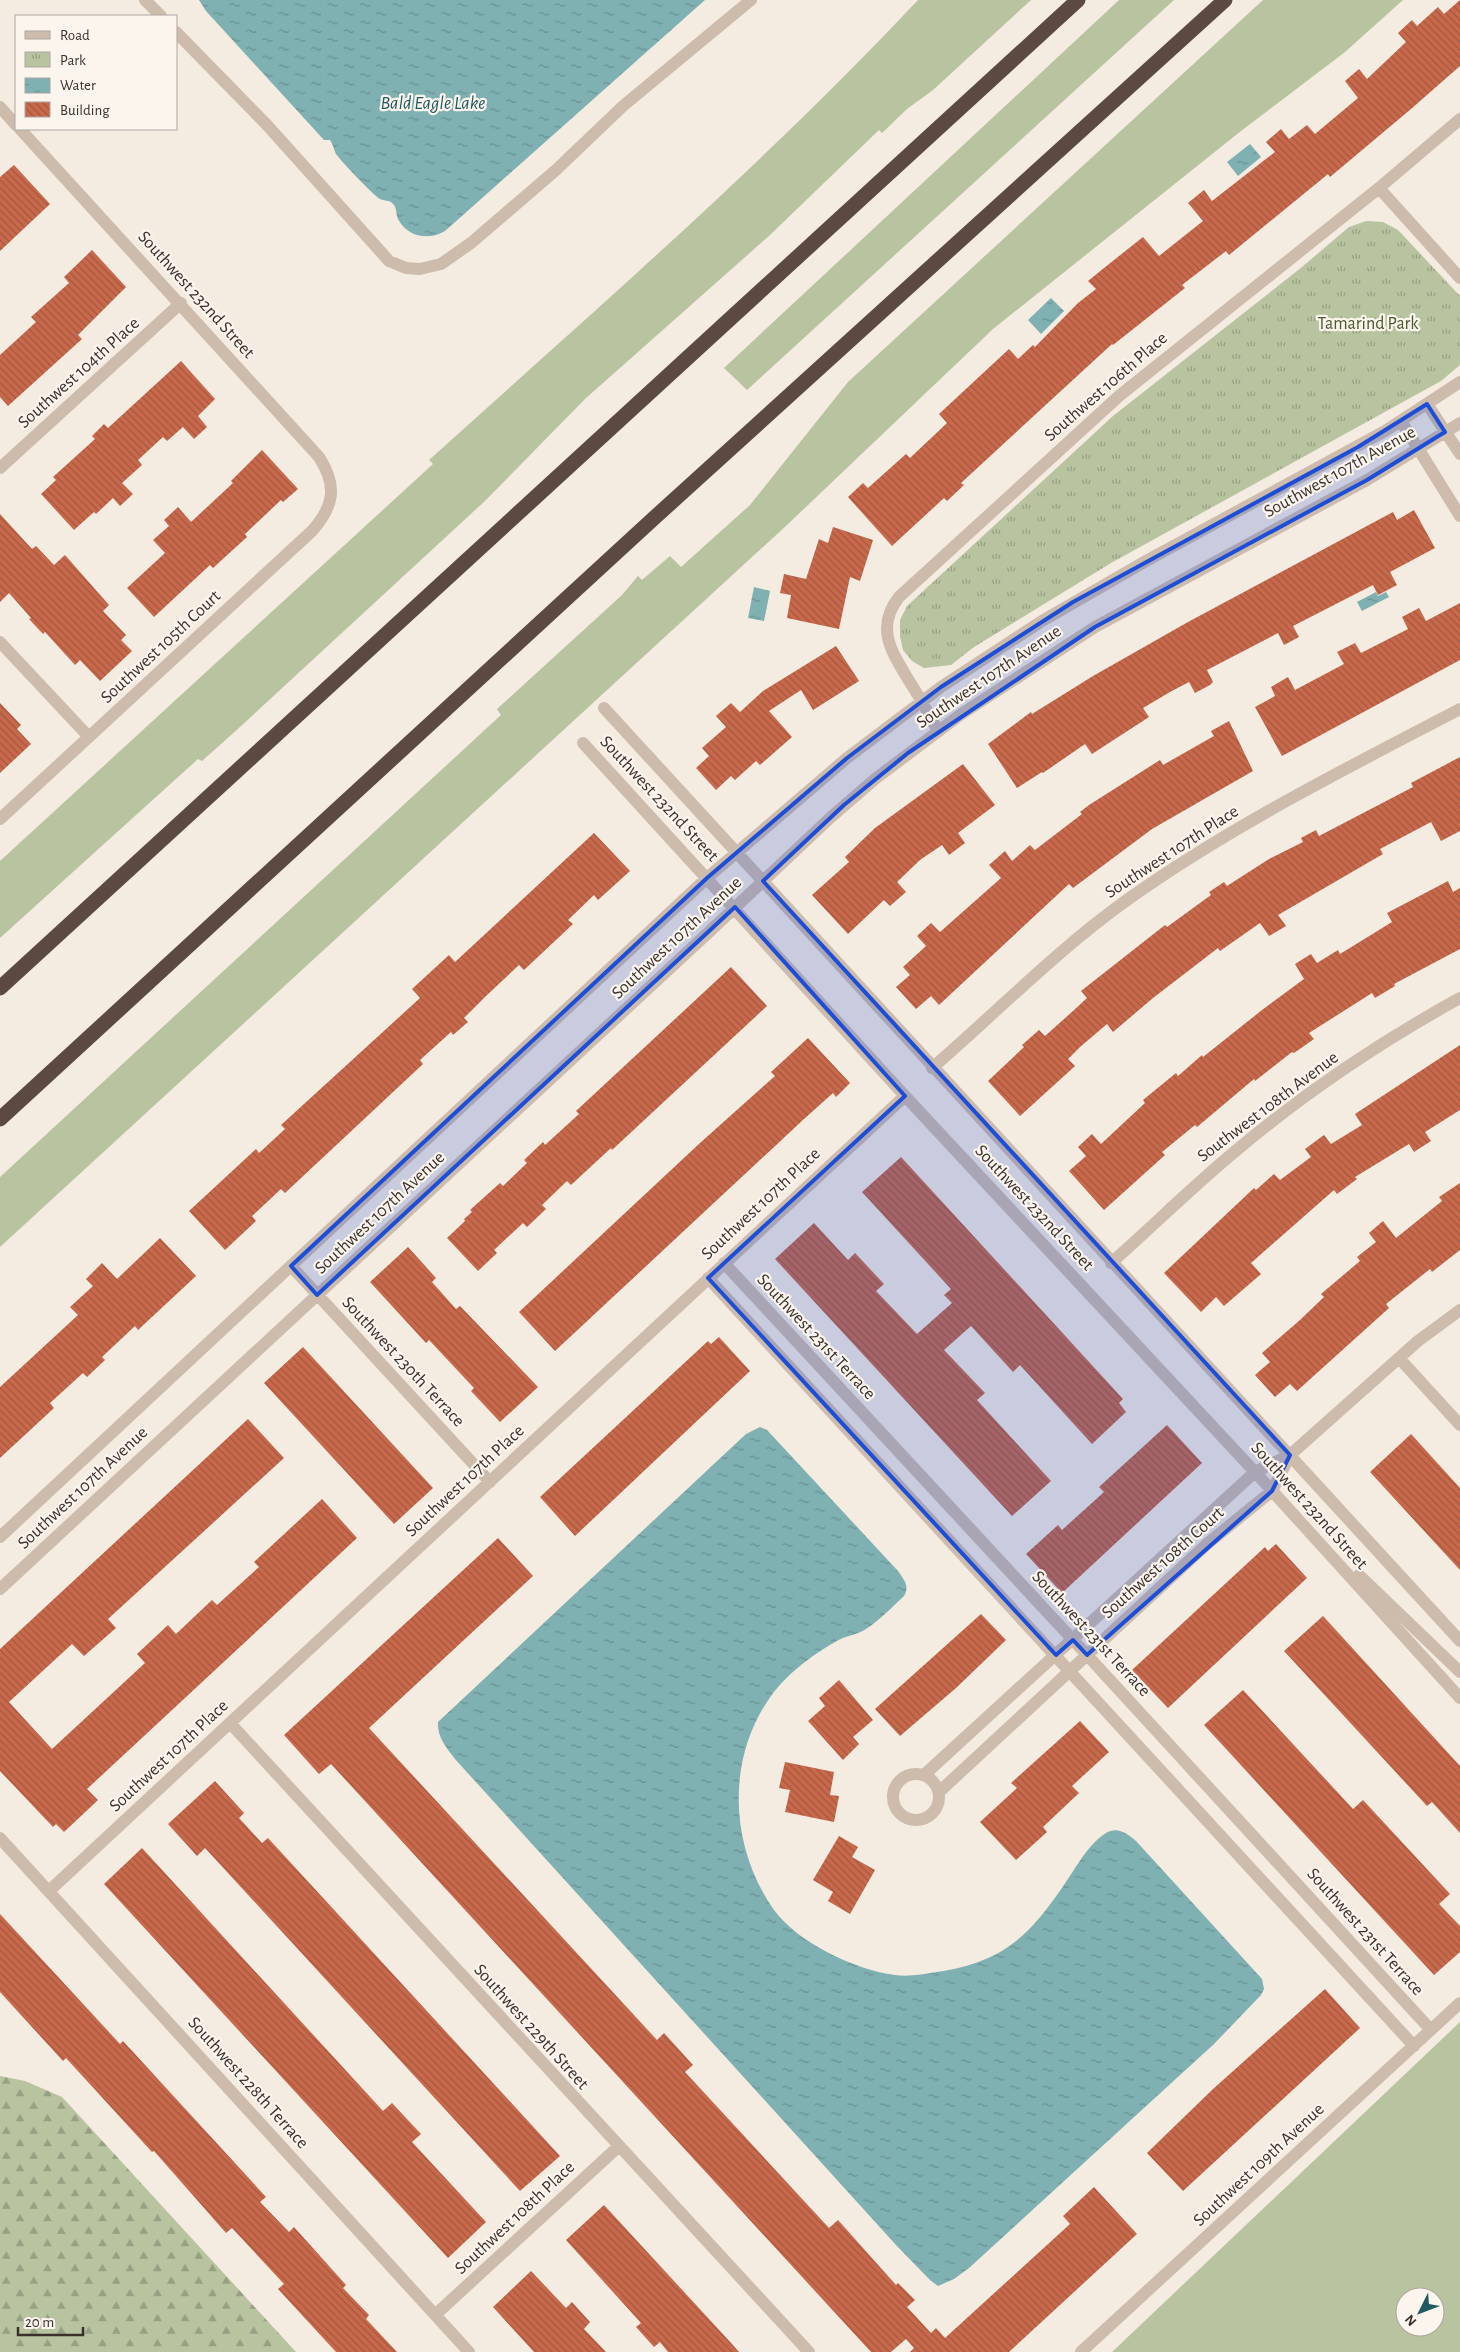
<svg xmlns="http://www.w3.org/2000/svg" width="1460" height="2352" font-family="'Alegreya Sans',sans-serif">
  <defs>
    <pattern id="forest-firs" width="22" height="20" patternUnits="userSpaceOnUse" patternTransform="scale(1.25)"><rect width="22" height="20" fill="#b8c4a0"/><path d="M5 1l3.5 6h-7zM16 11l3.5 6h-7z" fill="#97a083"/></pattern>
    <pattern id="park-tufts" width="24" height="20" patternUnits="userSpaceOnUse" patternTransform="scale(1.25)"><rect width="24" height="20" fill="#b8c4a0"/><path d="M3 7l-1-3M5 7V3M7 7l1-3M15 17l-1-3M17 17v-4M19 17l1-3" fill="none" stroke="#97a083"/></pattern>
    <pattern id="water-ripples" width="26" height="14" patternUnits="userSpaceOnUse" patternTransform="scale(1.25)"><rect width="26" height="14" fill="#7fb0b2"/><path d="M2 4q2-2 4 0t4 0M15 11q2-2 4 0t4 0" fill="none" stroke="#699091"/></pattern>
    <pattern id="building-back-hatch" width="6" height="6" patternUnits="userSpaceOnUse" patternTransform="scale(1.25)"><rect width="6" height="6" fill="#c8694b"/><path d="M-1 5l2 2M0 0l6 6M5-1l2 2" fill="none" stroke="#a4573f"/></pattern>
  </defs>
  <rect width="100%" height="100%" fill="#f4ebe1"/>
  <path fill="#b8c4a0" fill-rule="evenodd" d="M918,0h113l-98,90 -26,19 -25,24 -3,-3 -109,105 -185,164 -99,101 -246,227 -38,34 -4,-2 -198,179v-77l433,-397 -4,-4c166,-150 336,-297 489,-460z
    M1119,0h55l-427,390 -23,-22z
    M1263,0h140l-58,52 -104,79 -248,198 -206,196 -787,722v-70l501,-462 -4,-6 125,-114 16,-19 4,4 28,-24 11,11 69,-62 98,-123z
    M1460,2022v330h-348zM1405,2297h30v30h-30z"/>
  <path fill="url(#forest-firs)" d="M0,2076l25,5 37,16 234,255h-296z"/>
  <path fill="url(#park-tufts)" d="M1366,221l17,1 15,8 62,66v69l-19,16 -330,182 -137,84 -23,18 -27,3 -12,-7 -9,-11 -3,-14v-16l7,-14 206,-190 189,-149 47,-40z"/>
  <path fill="url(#water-ripples)" d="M199,0h506l-260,231c-16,10 -38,6 -47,-12 -3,-6 0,-12 -7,-17 -3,-2 -8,-1 -11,-3 -7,-4 -39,-38 -44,-45 -2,-4 -3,-10 -6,-14h-6l-118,-129z
    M1250,144l11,13 -23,19 -11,-14z
    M1051,298l13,13 -23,23 -13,-14z
    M754,587l16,4 -6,30 -16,-3z
    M1376,592l2,4 8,-4 3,5 -27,14 -5,-9z
    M760,1427l7,3 131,141c6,9 12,15 6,25 -12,11 -24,24 -38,33 -9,6 -22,7 -31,13 -23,13 -49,33 -64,54 -46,64 -41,152 3,214 24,33 82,60 121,65 14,2 28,-1 42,-3 65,-10 91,-34 127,-87 12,-17 24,-41 42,-52 11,-7 21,0 30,8l126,138 2,10 -3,6 -47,49 -245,224 -15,11 -16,7 -8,-6 -34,-35 -441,-486c-9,-12 -18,-22 -17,-37l308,-288z"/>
  <path fill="url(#building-back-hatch)" d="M1460,0v66l-49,43 -81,68 -2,-3 -99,81 -3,-4 -44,34 3,3 -72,57 -1,-1 -151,139 3,2 -17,16 -3,-3 -52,48 -44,-49 15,-14 5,5 38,-34 4,4 37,-35 -8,-9 70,-65 9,10 15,-14 2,2 43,-44 18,-14 -8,-8 16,-13 39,-31 16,19 44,-35 -15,-18 16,-13 8,11 63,-49 -9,-10 15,-13 8,10 18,-14 8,9 43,-36 -13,-17 14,-12 8,10 39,-37 -8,-9 14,-13 5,6 21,-19 6,7z
    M14,165l36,39 -50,47v-74z
    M92,250l34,37 -48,48 4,4 -74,67 -8,-9v-42l36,-33 -5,-5 38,-34 -5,-6z
    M181,361l34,38 -17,17 9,11 -13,12 -11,-12 -16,14 -4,-4 -25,23 4,5 -20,18 11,11 -13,12 -7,-8 -17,16 -2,-2 -20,18 -33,-36 15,-14 -3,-3 42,-38 -3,-3 12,-12 4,4z
    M262,450l36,39 -15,13 -2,-2 -36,34 2,3 -34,31 -3,-3 -56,52 -27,-29 38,-35 -12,-13 16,-14 -5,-6 14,-13 13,15 42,-39 -2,-2z
    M1414,510l21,38 -45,24 7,13 -19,10 -5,-10 -80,41 6,11 -15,8 -6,-12 -71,37 6,12 -3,3 -15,8 -6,-11 -19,10 -27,16 6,9 -57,37 -7,-10 -42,29 -1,-1 -25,16 -29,-44 43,-32 1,2 61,-38 95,-54 205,-110 4,8z
    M0,514l32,35 4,-3 18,19 11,-10 44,50 -6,6 23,24 -5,5 11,11 -32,30 -20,-21 -5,5 -30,-33 -2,2 -14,-15 2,-1 -22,-25 -9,9z
    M833,527l40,13 -13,41 -10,-4 -11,52 -52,-11 4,-23 -11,-2 4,-19 22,5 13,-40 9,4z
    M1460,603v57l-178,96 -27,-49 20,-11 -4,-9 17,-10 7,13 49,-26 -7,-12 18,-9 6,10 47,-24 -6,-12 17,-9 7,13z
    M836,646l23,35 -46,29 -12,-20 -32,21 23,26 -32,28 -4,-4 -21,19 -4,-4 -15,14 -20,-22 13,-12 -7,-8 24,-21 -10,-11 15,-13 9,9 23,-21z
    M0,703l21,22 -4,4 14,15 -31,29z
    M1229,721l24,50 -101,58 -79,59 -4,-4 -130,121 -8,-9 -15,13 -20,-22 14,-12 -7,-8 23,-21 -9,-10 14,-13 9,9 61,-54 -12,-13 16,-14 7,10 18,-16 5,5 47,-36 -2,-2 9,-7 71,-45 3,5 51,-29 -3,-5z
    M1460,757v74l-19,10 -10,-19 -51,27 3,5 -105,61 8,11 -17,10 -9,-13 -40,28 -2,-3 -65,50 -40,34 -6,-8 -27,23 -12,12 7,7 -55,50 -32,-35 36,-34 -2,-2 17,-15 6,6 28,-25 14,-13 -6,-7 84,-66 2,2 44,-32 -2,-3 15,-10 3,4 42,-27 34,-17 -2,-4 15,-8 3,6 94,-49 -2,-4z
    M963,764l32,41 -37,28 7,10 -16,12 -7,-10 -22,15 -23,22 9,10 -16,14 -6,-6 -36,34 -36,-39 37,-33 -4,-5 30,-29z
    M594,833l36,38 -32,29 -4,-5 -26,25 5,4 -49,46 -5,-5 -33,31 -22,22 4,4 -15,13 -2,-3 -31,28 3,4 -138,129 -4,-4 -29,27 4,5 -31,29 -36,-39 67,-62 3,4 26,-24 -4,-4 139,-127 -8,-9 37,-34 6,7z
    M1448,881l5,11 7,-4v61l-66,35 1,2 -20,12 -3,-5 -63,40 5,6 -20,14 -2,-1 -37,29 -1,-2 -57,48 -2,-2 -33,27 3,3 -61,55 -35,-39 17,-15 -8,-9 14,-13 9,10 44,-41 -2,-3 33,-27 2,3 24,-21 1,2 59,-47 42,-31 -9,-15 16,-10 6,9 21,-13 2,4 52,-32 -5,-9z
    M731,967l36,39 -155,144 -1,-2 -40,37 -4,-4 -25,24 4,4 -19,18 -4,-4 -29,27 3,3 -19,18 -31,-33 18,-17 -1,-2 8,-7 -2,-2 30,-27 3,3 24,-23 -3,-3 19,-18 2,3 34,-31 -3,-3z
    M808,1038l42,45 -14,14 -3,-4 -29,26 -249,232 -36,-39 181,-169 75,-67 -4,-4z
    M1460,1045v65l-35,22 6,9 -17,11 -5,-8 -54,33 2,2 -20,15 -3,-4 -83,73 10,11 -37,32 -8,-9 -15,15 -37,-39 90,-85 2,2 18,-16 6,6 31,-23 -6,-8 19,-14 7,9 31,-19 -7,-11z
    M901,1157l222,242 -4,4 7,9 -34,32 -72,-79 -7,7 -42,-46 -27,24 41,43 -8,7 74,81 -39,35 -237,-257 39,-36 34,37 7,-7 29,31 -8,7 41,43 35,-31 -8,-8 7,-6 -89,-97z
    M1460,1183v67l-28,22 -2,-3 -44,35 3,4 -92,83 -7,-7 -15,13 -20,-22 15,-13 -8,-9 38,-33 24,-23 -3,-3 39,-33 -3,-4 19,-15 -7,-9 14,-12 13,17 46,-37 -3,-4z
    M160,1238l36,38 -58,54 -3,-4 -33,31 3,3 -18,17 -4,-4 -33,30 4,5 -54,50v-71l78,-72 -8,-8 23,-21 -7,-7 16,-16 15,16z
    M408,1247l28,31 -4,4 24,27 4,-3 78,81 -38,35 -29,-31 3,-3 -45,-48 -3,3 -56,-61z
    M719,1337l31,34 -175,165 -35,-39 168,-156 3,3z
    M303,1347l130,141 -39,36 -130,-141z
    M248,1419l36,39 -176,161 8,9 -32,28 -12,-12 -63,58 43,47 93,-86 -8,-9 31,-29 8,9 36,-34 5,5 42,-38 -5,-5 68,-63 35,39 -270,251 11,11 -34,32 -8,-8 -3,3 -53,-56v-122z
    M1167,1425l35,38 -140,130 -36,-39 32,-29 4,5 42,-38 -5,-5z
    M1411,1434l49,54v82l-90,-98z
    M498,1538l35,38 -164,152 288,312 7,-7 29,32 -8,7 144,156 9,-8 58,65 2,-2 17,17 -8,7 24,26 5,-5 9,10 125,-114 -7,-8 31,-29 43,47 -128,118h-99l4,-4 -8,-9 -15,13h-20l-540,-588 -12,10 -35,-39z
    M1276,1544l31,34 -139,130 -36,-38 133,-123 3,4z
    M981,1614l25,26 -50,48 -56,48 -25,-27z
    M1323,1616l137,150v67l-28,-31 -5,4 -143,-155z
    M839,1680l34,40 -20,17 6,7 -16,16 -35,-39 17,-15 -6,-8z
    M1243,1690l110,119 10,-9 87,94 -11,10 21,22v26l-26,23 -230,-250z
    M1080,1721l29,31 -37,34 7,7 -36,34 4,5 -31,28 -36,-38 37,-34 -6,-5z
    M785,1762l49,10 -4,23 9,1 -5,26 -49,-10 5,-22 -11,-2z
    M215,1781l29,32 -5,5 23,25 6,-5 292,318 -40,35 -315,-343 -8,8 -29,-32z
    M839,1836l19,11 -6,10 23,13 -25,44 -22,-13 5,-9 -20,-12z
    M142,1848l241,263 9,-8 29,31 -9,8 74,80 -38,36 -344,-374z
    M0,1914l120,130 3,-3 143,156 -6,5 29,30 5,-5 52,58 -3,3 26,27 -3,4 31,33h-61l-58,-63 6,-5 -52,-56 -6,5 -72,-82 -2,1 -86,-94 -3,3 -63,-69z
    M1325,1989l35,39 -177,163 -36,-38 66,-64z
    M604,2205l128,139 7,8h-71l-8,-10 -6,5 -18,-20 5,-4 -75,-83z
    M531,2271l35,37 6,-6 18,20 -6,7 22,23h-72l-41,-45z"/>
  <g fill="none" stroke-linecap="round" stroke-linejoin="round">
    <path stroke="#cdbbac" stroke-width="12" d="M145,0l16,16
      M176,32l91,93 122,136 17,7 14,1 21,-5 30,-21 85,-73 67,-64 128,-106
      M0,107l16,18
      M1379,188l81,90
      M1427,404l33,50
      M1401,421l59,95
      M0,468l181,-165
      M0,642l89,95
      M604,708l856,933
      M938,731c-9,-16 -17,-32 -27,-47 -18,-30 -37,-55 -12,-87l220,-201 260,-208 81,-69
      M583,743l322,353 350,376 205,226
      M0,819l312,-288c23,-26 25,-46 7,-74l-299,-328
      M932,1068c65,-56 125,-118 195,-168 104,-74 220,-132 333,-191
      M724,1263l363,392 344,375
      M1111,1263c43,-38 83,-78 127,-114 69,-58 144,-108 222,-151
      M291,1266l199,216
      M708,1278l706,768
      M1399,1358l61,67
      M0,1537l707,-659 140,-120 94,-71 101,-66 104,-60 239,-130 75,-49
      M1359,1575l101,97
      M0,1589l709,-657 121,-114 45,-39 85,-64 135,-88 272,-147 93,-57
      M230,1723l579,629
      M893 1797a23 23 0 1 1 46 0a23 23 0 1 1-46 0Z
      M924,1775l331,-303 35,-17 128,-114 42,-31
      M939,1792l268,-248 65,-53 18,-36
      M0,1838l469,514
      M49,1891l856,-795
      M435,2315l183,-168
      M1081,2352l379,-349"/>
    <path stroke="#5c4a42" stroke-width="15" d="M0,988l1078,-988
      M0,1119l653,-600 572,-519"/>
  </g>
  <path fill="#1d4ed8" fill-opacity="0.2" stroke="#1d4ed8" stroke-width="4" stroke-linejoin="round" d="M1427,404l18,28 -78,48 -272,147 -187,126 -64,52 -81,76 527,574 -18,36 -185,164 -14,-15 -17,15 -348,-377 197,-182 -170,-189 -418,388 -26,-29 416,-388 140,-120 94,-71 132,-85 285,-155z"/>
  <g text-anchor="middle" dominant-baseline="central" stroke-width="4.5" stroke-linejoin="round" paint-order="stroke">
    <g font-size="18" fill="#3b302b" stroke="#fbf5ee">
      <text transform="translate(196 295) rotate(48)">Southwest 232nd Street</text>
      <text transform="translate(79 373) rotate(-42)">Southwest 104th Place</text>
      <text transform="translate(1106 387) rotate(-41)">Southwest 106th Place</text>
      <text transform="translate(1340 472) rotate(-29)">Southwest 107th Avenue</text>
      <text transform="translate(161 647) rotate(-43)">Southwest 105th Court</text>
      <text transform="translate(989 677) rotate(-34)">Southwest 107th Avenue</text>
      <text transform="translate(659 799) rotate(47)">Southwest 232nd Street</text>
      <text transform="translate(1172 852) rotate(-33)">Southwest 107th Place</text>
      <text transform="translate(677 938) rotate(-43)">Southwest 107th Avenue</text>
      <text transform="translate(1268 1107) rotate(-37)">Southwest 108th Avenue</text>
      <text transform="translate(761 1204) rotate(-43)">Southwest 107th Place</text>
      <text transform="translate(1034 1208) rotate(47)">Southwest 232nd Street</text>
      <text transform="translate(380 1213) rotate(-43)">Southwest 107th Avenue</text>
      <text transform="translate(816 1337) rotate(47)">Southwest 231st Terrace</text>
      <text transform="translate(403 1362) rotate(47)">Southwest 230th Terrace</text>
      <text transform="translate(465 1481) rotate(-43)">Southwest 107th Place</text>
      <text transform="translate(83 1488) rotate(-43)">Southwest 107th Avenue</text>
      <text transform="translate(1309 1506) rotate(48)">Southwest 232nd Street</text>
      <text transform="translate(1163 1563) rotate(-42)">Southwest 108th Court</text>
      <text transform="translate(1091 1634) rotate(47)">Southwest 231st Terrace</text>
      <text transform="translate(169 1756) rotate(-43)">Southwest 107th Place</text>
      <text transform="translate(1365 1932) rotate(48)">Southwest 231st Terrace</text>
      <text transform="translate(531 2027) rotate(48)">Southwest 229th Street</text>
      <text transform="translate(248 2083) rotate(48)">Southwest 228th Terrace</text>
      <text transform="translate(1259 2165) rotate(-43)">Southwest 109th Avenue</text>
      <text transform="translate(515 2218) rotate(-43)">Southwest 108th Place</text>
    </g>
    <g font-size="18" fill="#4a5a2e" stroke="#fbf5ee">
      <text x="1368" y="324">Tamarind Park</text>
    </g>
    <g font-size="19" font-style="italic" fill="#1f5a5e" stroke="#fbf5ee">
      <text x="433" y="103">Bald Eagle Lake</text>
    </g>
  </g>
  <rect x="15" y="15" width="162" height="115" fill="#fbf5ee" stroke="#aea6a0"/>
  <rect x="25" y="31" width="25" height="8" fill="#cdbbac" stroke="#aea6a0"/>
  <text x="60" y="40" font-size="15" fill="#3b302b">Road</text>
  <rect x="25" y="52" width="25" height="15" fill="url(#park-tufts)" stroke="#aea6a0"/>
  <text x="60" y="65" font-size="15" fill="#3b302b">Park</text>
  <rect x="25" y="78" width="25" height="15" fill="url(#water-ripples)" stroke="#aea6a0"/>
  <text x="60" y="90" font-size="15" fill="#3b302b">Water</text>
  <rect x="25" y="102" width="25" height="15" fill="url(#building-back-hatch)" stroke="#aea6a0"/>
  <text x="60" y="115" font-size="15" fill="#3b302b">Building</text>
  <g transform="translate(1420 2312) rotate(228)"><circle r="24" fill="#fbf5ee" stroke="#aea6a0"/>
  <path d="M0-4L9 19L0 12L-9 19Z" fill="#1f5a5e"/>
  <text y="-8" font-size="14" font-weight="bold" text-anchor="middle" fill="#3b302b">N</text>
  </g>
  <path d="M18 2327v8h65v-8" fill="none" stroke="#3b302b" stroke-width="2.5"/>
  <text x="25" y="2327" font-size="15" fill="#3b302b" stroke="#fbf5ee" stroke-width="4" paint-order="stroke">20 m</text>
</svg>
